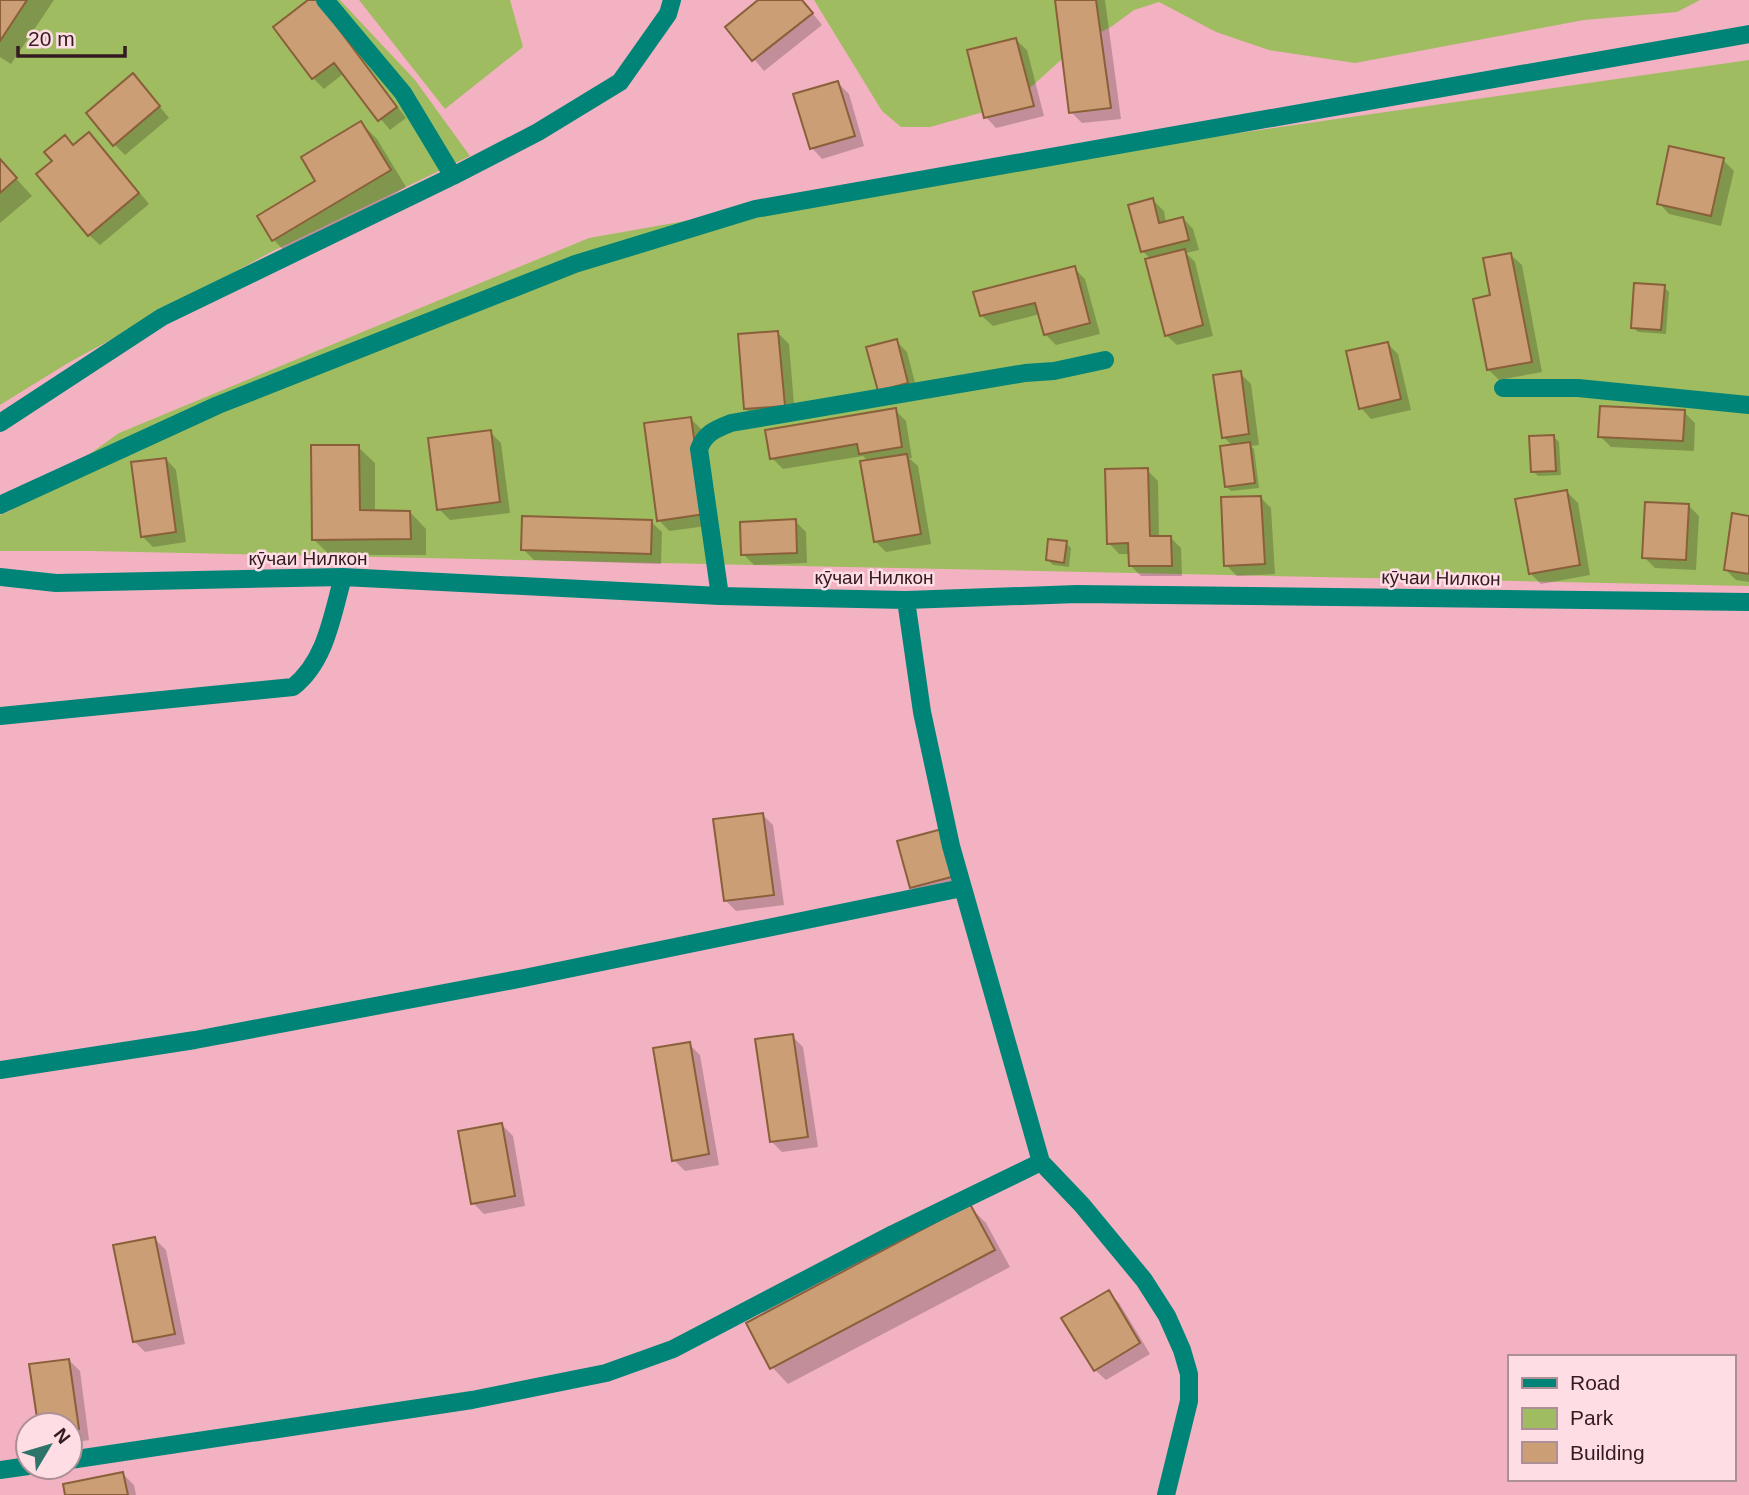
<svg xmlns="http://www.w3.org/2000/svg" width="1749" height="1495" font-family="Arial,sans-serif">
  <rect width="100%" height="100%" fill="#f2b2c1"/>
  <path fill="#a0bc61" d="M0,0h340l75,80 55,76 -199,96 -203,111 -68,42z
    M359,0h151l13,47 -78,62z
    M814,0h886l-23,12 -93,8 -229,43 -86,-13 -53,-18 -57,-30 -25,8 -23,17 -29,14 -70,63 -82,23h-29l-19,-16z
    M1749,60v526l-1659,-35h-90v-36l10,-4 109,-78 470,-195 343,-61z"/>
  <path fill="#0003" d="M0,0h54l-43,64 -11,-7z
    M311,0h5l8,9 82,109 -16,12 -47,-56 -19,15 -11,-11z
    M761,0h41l20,25 -58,46 -37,-44z
    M1056,0h49l16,119 -39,4 -11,-11z
    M1016,40l11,10 17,66 -48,12 -10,-11z
    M838,83l11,11 15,52 -42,13 -10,-11z
    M143,86l26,32 -44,37 -11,-11z
    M361,123l16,16 29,48 -116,70 -16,-17 -15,-23 58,-35z
    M65,137l9,9 26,-1 49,59 -49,41 -11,-10 -34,-73z
    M1723,160l11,11 -13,55 -52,-12 -10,-11z
    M0,161l32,35 -32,27z
    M1153,200l11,11 2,12 17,-5 10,11 6,21 -13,3 9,9 18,74 -36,9 -11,-10 -15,-76 -9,-8z
    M1511,255l11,10 20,107 -43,8 -11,-11z
    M1074,268l11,11 15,55 -44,11 -11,-11 -5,-20 -47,12 -11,-10 -6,-22z
    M1664,287l5,5 -3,42 -28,-2 -5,-5z
    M778,333l11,11 6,72 -39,3 -11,-11z
    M896,341l11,11 11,42 -28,7z
    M1387,343l11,11 13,56 -40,9 -10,-11z
    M1240,373l11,11 8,61 -8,1 3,3 5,39 -28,3 -5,-5 7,-40 -10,-9z
    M895,410l11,11 6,37h-3l9,8 13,78 -45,8 -11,-11 -6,-79 -6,-6 -80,13 -11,-11z
    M1684,412l11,11 -1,28 -83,-4 -11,-11z
    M691,419l11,11 12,95 -45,6 -10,-11z
    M490,432l11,11 9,70 -60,7 -11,-11z
    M1554,437l5,5 2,33 -23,1 -5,-5z
    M358,447l17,16v49h35l16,17v26h-96l-17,-16z
    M166,459l10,11 10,72 -33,5 -11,-11z
    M1147,470l11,11 1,57 11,-1 11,11 1,28h-41l-10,-10 -1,-12h-11l-10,-11z
    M1567,492l11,11 12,72 -49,9 -11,-11z
    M1260,497l11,11 4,66 -38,2 -11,-11z
    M1689,506l10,10 -3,54 -41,-2 -11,-11z
    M1749,518v64l-13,-2 -11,-11z
    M795,521l11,11 1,31 -53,2 -11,-11z
    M651,522l11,10 -1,32 -127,-4 -11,-11z
    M1066,543l5,5 -2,19 -16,-2 -5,-5z
    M762,814l11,11 11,80 -48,6 -11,-11z
    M942,831l23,56 -43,11 -11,-11z
    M792,1036l11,11 15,100 -36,5 -11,-11z
    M689,1044l11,11 19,110 -34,6 -11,-11z
    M502,1125l11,11 12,70 -41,8 -11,-11z
    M970,1207l16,16 24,44 -222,117 -16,-17z
    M155,1239l11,11 19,94 -40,8 -11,-11z
    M1108,1292l11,11 31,51 -44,26 -11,-10z
    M69,1360l11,11 9,69 -19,3v-18h-30z
    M123,1474l11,11 2,10h-69z"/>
  <path fill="#cb9e76" stroke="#896039" stroke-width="2" d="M0,0h27l-27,41z
    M308,0h9l80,107 -19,14 -44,-58 -22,16 -39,-52z
    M758,0h44l11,13 -61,48 -27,-34z
    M1055,0h41l15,108 -42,5z
    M1016,38l18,68 -50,12 -17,-68z
    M133,73l27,33 -47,40 -27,-33z
    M838,81l17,55 -45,13 -17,-55z
    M361,121l30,49 -119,71 -15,-25 58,-35 -14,-24z
    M89,132l50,61 -51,43 -52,-62 16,-13 -8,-9 21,-17 8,10z
    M1669,146l55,12 -13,58 -54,-12z
    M0,159l17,19 -17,15z
    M1153,198l6,25 24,-6 6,23 -48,12 -13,-47z
    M1185,249l18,76 -38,11 -20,-77z
    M1511,253l21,109 -45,8 -14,-71 17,-4 -7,-37z
    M1075,266l15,57 -46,12 -9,-32 -55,13 -7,-24z
    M1634,283l31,2 -4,45 -30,-2z
    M778,331l7,75 -41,3 -6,-75z
    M897,339l11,44 -30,8 -12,-44z
    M1388,342l13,57 -42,10 -13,-58z
    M1241,371l8,63 -27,4 -9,-63z
    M1600,406l85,4 -2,31 -85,-4z
    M896,408l6,39 -43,7 -2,-10 -87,15 -5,-29z
    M691,417l14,97 -48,7 -13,-98z
    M491,430l9,72 -63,8 -9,-72z
    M1554,435l2,36 -25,1 -2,-36z
    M1250,442l5,41 -30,4 -5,-41z
    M311,445h48l1,65 50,1 1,28 -99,1z
    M907,454l14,80 -47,8 -14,-81z
    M166,458l10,74 -35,5 -10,-75z
    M1148,468l2,68h21l1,30h-43l-1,-23 -21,1 -2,-75z
    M1567,490l13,75 -51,9 -14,-75z
    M1261,496l4,68 -41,2 -3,-69z
    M1645,502l44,2 -3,56 -44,-2z
    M1732,513l17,3v58l-25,-4z
    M522,516l130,4 -1,34 -130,-4z
    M796,519l1,34 -56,2 -1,-33z
    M1048,539l19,2 -3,22 -18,-3z
    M763,813l11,82 -50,6 -11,-82z
    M942,829l13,47 -45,12 -13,-47z
    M793,1034l15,103 -38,5 -15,-103z
    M690,1042l19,112 -37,7 -19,-113z
    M502,1123l13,73 -44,8 -13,-73z
    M970,1204l25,46 -225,119 -24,-46z
    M155,1237l20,97 -42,8 -20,-97z
    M1109,1290l31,53 -46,28 -33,-53z
    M69,1359l10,70 -9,2v-6h-32l-9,-61z
    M123,1472l5,23h-63l-2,-11z"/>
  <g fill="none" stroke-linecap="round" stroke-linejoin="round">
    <path stroke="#008477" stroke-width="18" d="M325,0l78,93 50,83
      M1503,388h75l171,17
      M0,423l162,-106 291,-141 85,-44 82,-50 48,-68 4,-14
      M0,505l218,-100 357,-141 180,-55 994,-175
      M0,577l56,6 287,-6 377,19 186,4 171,-6 672,8
      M720,596l-21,-147c6,-16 17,-20 32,-26l294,-50 29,-2 51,-11
      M906,600l16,112 29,134 90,316 41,43 62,75 23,36 15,34 7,24v27l-23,94
      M0,716l293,-29c33,-26 39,-71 50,-110
      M0,1070l195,-30 329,-62 438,-90
      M70,1460l402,-60 134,-27 67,-24 220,-115 148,-72
      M0,1470l28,-4"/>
  </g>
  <g text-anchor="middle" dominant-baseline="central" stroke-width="5" stroke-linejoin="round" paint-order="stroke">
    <g font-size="19" fill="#331b21" stroke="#fedde4">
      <text x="308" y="558">кӯчаи Нилкон</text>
      <text x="874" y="577">кӯчаи Нилкон</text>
      <text transform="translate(1441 578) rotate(1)">кӯчаи Нилкон</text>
    </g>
  </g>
  <rect x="1508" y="1355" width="228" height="126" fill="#fedde4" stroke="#ad8f96" stroke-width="2"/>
  <rect x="1522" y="1378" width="35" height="10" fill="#008477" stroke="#ad8f96" stroke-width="2"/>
  <text x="1570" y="1390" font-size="21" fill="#331b21">Road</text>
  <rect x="1522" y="1408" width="35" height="21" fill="#a0bc61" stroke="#ad8f96" stroke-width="2"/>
  <text x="1570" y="1425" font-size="21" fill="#331b21">Park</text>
  <rect x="1522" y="1442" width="35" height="21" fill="#cb9e76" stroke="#ad8f96" stroke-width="2"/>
  <text x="1570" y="1460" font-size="21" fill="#331b21">Building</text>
  <g transform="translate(49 1446) rotate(52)"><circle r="33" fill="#fedde4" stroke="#ad8f96" stroke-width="2"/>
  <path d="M0-5L12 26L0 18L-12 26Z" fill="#2d746a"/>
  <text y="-10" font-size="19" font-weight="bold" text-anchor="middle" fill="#331b21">N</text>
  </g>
  <path d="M18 46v10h107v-10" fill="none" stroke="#331b21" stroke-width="3.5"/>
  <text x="28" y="46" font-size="21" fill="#331b21" stroke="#fedde4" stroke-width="5" paint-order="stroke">20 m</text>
</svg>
